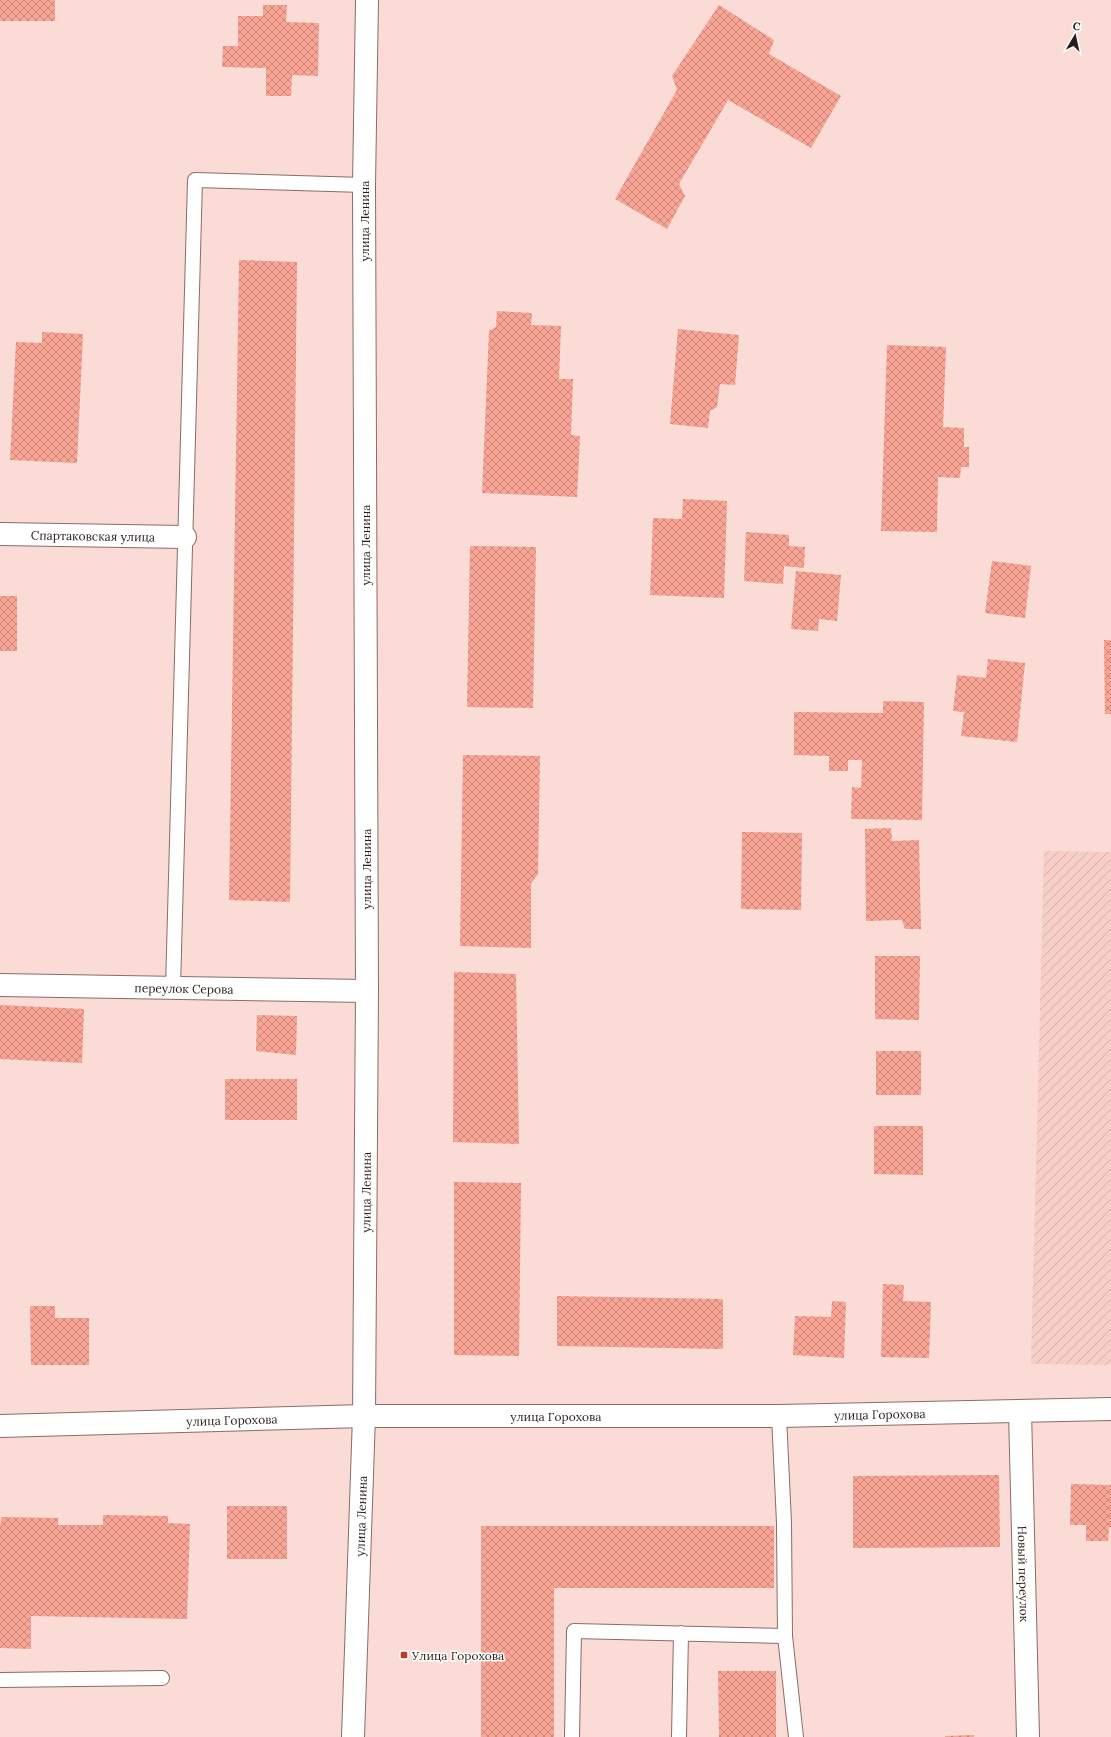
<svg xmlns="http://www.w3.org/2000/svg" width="1111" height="1737" font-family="Lora,serif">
  <defs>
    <pattern id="industrial-furrows" width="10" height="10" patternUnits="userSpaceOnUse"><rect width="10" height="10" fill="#f6cec6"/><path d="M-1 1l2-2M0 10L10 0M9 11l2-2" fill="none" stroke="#d3b0aa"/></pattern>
    <pattern id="building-cross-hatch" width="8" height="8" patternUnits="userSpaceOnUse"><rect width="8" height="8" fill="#f8a595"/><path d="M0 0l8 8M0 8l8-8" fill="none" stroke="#c98679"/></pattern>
  </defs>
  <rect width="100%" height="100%" fill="#fbdbd5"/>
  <path fill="url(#industrial-furrows)" d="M1044,851l67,1v513l-80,-1z"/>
  <path fill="url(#building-cross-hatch)" d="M0,0h55v21h-55z
    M263,5h24l-1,17 33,1 -1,53 -26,-1 -1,21h-25v-28l-44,-1 1,-21h15v-30h25z
    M719,5l55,35 -5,14 72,42 -30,52 -83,-48 -49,84 6,12 -18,33 -52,-30 62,-109 -5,-14z
    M239,260l58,2 -7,640 -61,-2z
    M497,311l35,2 -1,12 30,1 -2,53h14l-2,56 9,1 -3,61 -95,-4 7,-162 7,-4z
    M678,329l61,6 -4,50 -15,-1 -3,23 -7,4 -2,17 -38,-4z
    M42,332l41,2 -6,129 -67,-3 6,-118 26,1z
    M887,345l59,2 -3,80 21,1v19h5v20h-8l-1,11 -22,-1 -1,55 -56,-1z
    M683,499l44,2 -3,97 -74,-3 3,-77 29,1z
    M746,532l43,3v11l16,1 -1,21 -20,-2 -1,18 -39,-3z
    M470,546l66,1 -3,161 -66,-1z
    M992,561l39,5 -6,52 -40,-5z
    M796,571l45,4 -4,46 -18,-2 -1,12 -27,-2z
    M0,596h17v55h-17z
    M1104,640h7v74h-6z
    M988,659l37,4 -8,79 -56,-6 3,-24 -11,-1 4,-36 29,3z
    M883,701l41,1 -2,118 -71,-1 1,-32 9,1 1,-28h-14v11h-19v-15l-35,-1v-43l89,1z
    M463,755l77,1 -2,118 -7,10v64l-71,-2z
    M891,828l1,13 27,-1 2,89h-16l-3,-9 -36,1 -1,-92z
    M742,832l60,1 -1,77 -60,-1z
    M875,956h45l-1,64 -44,-1z
    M454,972l62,2 3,170 -66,-2z
    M0,1005l84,4 -2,54 -82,-4z
    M257,1015l40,1 -1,39 -40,-4z
    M876,1051h45v44h-45z
    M225,1079h72v41h-72z
    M874,1126h49v49l-49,-1z
    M454,1182l67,1 -2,173 -65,-1z
    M883,1284l21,1 -1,16 28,1 -2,56 -48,-1z
    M557,1296l166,3v50l-166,-3z
    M832,1301l14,1 -2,56 -51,-3 2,-39 36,1z
    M30,1306h25v12h34v47h-58z
    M999,1475l1,72 -147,1v-72z
    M1071,1484l40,1v43l-2,-1 -1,14h-22v-16h-16z
    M227,1506h60v53h-60z
    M103,1515l65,1v7l22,1 -3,95 -156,-3v33l-31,-1v-123l2,-8 56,1v7h45z
    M481,1526h293v62h-220v149h-73z
    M718,1671h58v66h-57z
    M974,1735v2h-29v-1z"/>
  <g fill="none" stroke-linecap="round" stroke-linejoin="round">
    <g stroke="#886d67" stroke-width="16">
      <path id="service" d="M173,988l22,-808 169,5
        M785,1636l11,101
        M0,1680l162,-2
        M572,1737l2,-106 211,5 -1,-113 -5,-107
        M679,1737l2,-104"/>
    </g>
    <g stroke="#886d67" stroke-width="24">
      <g id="minor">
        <path id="s1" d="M0,534l185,3"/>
        <path id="s2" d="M0,985l367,6"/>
        <path id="s3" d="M1020,1411l8,326"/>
        <path id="s4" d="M0,1426l364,-10h415l332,-7"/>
      </g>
    </g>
    <g stroke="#886d67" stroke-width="24">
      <g id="tertiary">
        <path id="s5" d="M353,1737l11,-321 3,-425 -3,-806 3,-185"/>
      </g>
    </g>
    <use href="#service" stroke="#fff" stroke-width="14"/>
    <use href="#minor" stroke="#fff" stroke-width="22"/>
    <use href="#tertiary" stroke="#fff" stroke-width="22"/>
  </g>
  <rect fill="#c63a25" stroke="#fff" stroke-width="1.5" x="400" y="1651" width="8" height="8" rx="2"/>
  <g text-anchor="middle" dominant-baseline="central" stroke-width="3" stroke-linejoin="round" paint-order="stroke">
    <g font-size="12" fill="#281d1b" stroke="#fff">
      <text transform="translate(364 221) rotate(-90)">улица Ленина</text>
      <text stroke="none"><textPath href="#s1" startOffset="93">Спартаковская улица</textPath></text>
      <text transform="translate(365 545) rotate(-90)">улица Ленина</text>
      <text transform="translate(366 869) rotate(-90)">улица Ленина</text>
      <text stroke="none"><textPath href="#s2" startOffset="184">переулок Серова</textPath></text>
      <text stroke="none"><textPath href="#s5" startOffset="545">улица Ленина</textPath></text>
      <text stroke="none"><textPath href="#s4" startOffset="880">улица Горохова</textPath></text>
      <text stroke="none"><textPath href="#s4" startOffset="556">улица Горохова</textPath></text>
      <text stroke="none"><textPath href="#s4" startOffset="232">улица Горохова</textPath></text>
      <text stroke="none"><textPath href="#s5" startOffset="221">улица Ленина</textPath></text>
      <text stroke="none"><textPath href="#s3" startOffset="163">Новый переулок</textPath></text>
    </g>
    <g font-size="12" fill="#281d1b" stroke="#fff" text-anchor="start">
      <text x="412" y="1655">Улица Горохова</text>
    </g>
  </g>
  <g transform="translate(1075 36) rotate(9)" stroke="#ffffff" stroke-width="3" paint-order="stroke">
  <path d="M0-3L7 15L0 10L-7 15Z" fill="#281d1b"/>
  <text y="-6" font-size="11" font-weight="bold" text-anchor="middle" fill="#281d1b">С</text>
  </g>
</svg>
